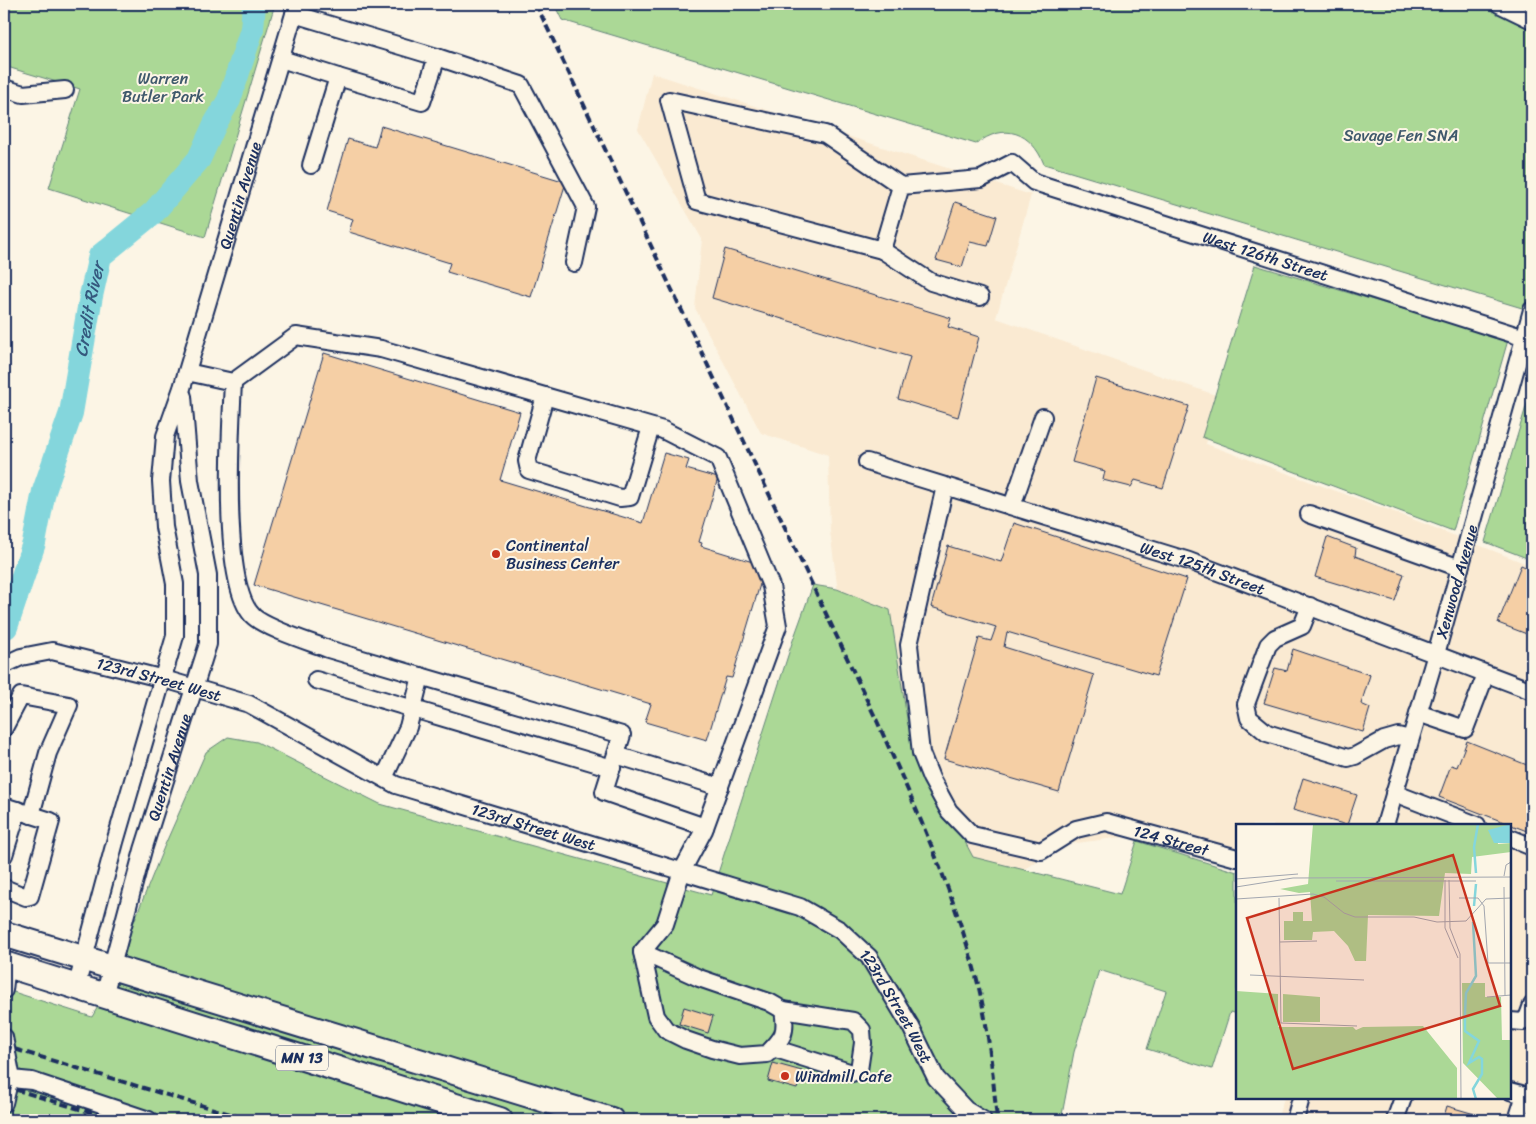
<svg xmlns="http://www.w3.org/2000/svg" width="1536" height="1124" font-family="Sriracha,sans-serif">
  <rect width="100%" height="100%" fill="#fcf5e5"/>
  <filter id="ink" filterUnits="userSpaceOnUse"><feTurbulence type="fractalNoise" baseFrequency=".02" numOctaves="2"/><feDisplacementMap in="SourceGraphic" scale="10" xChannelSelector="R" yChannelSelector="G"/><feConvolveMatrix kernelMatrix="1 2 1 2 8 2 1 2 1" color-interpolation-filters="sRGB"/></filter>
  <g filter="url(#ink)">
    <path fill="#faead2" d="M652,73l379,122 -35,123 222,78 -12,48 183,66 143,56v554h-255l7,-22h226v-273h-273v43l-106,-32 -62,8 -45,25 -46,-5 -52,-69 -17,-68 -19,-117 -52,-18 -8,-61 -2,-76 -67,-22 -66,-125 7,-69 -64,-110z"/>
    <path fill="#abd896" stroke="#63847a" d="M4,4h271l-70,233 -156,-49 31,-99 -76,-23z
      M554,4h978v307l-488,-147c-13,-32 -39,-42 -68,-20l-414,-124z
      M1255,265l253,75 -55,191 -251,-94z
      M1532,387v173l-47,-18z
      M813,585l24,4 53,21 18,115 30,66 35,66 147,37 17,-53 100,31v142l-7,-2 -18,57 -65,-20 19,-58 -67,-21 -25,82 -13,68h-1057v-131l88,28 12,-21 60,-149 42,-95 22,-15 29,5 123,62 331,91 81,-252z"/>
    <g fill="none" stroke-linecap="round" stroke-linejoin="round">
      <path stroke="#84d6dc" stroke-width="24" id="s1" d="M6,627l28,-84 10,-52 27,-78 20,-117 9,-40 54,-44 45,-53 16,-35 14,-24 23,-71 2,-25"/>
    </g>
    <path fill="#f5cfa5" stroke="#1b2f5e" d="M381,126l185,56 -35,115 -84,-25 3,-9 -101,-31 4,-13 -26,-8 21,-72 27,8z
      M955,202l42,14 -9,30 -18,-4 -8,25 -26,-7z
      M725,249l226,69 -3,9 31,10 -21,80 -60,-18 12,-42 -198,-59z
      M324,353l196,59 -20,68 143,43 21,-70 25,7 -3,9 32,9 -19,64 3,1 -1,3 55,17 8,8 -32,107 -6,-1 -19,63 -62,-18 6,-18 -397,-119z
      M1096,378l93,28 -26,82 -28,-8 -4,7 -28,-7 2,-9 -33,-9z
      M1014,523l173,56 -31,97 -149,-44 -3,15 90,28 -35,117 -115,-33 35,-121 12,3 5,-14 -65,-20 17,-61 53,16z
      M1327,537l29,11 -1,8 49,18 -9,27 -80,-24z
      M1521,565l11,5v66l-34,-13z
      M1293,649l77,26 -9,29 9,4 -7,24 -99,-29 11,-35 12,3z
      M1467,741l65,26v66l-93,-36 12,-32 6,2z
      M1303,778l54,17 -10,30 -54,-15z
      M684,1007l29,9 -5,17 -29,-9z
      M773,1063l29,8 -5,18 -29,-8z
      M1447,1106l48,14h-52z"/>
    <g fill="none" stroke-linecap="round" stroke-linejoin="round">
      <g stroke="#1b2f5e" stroke-width="20">
        <g id="minor">
          <path d="M1499,4l33,16"/>
          <path d="M294,14l143,43 -15,45 -84,-25"/>
          <path d="M437,57l84,28 65,122 -12,56"/>
          <path d="M281,59l57,18 -27,88"/>
          <path d="M4,88l19,6 42,-4"/>
          <path id="s2" d="M901,186l-76,-52 -156,-34 28,101 185,49 19,-64 80,-7 31,-16 22,19 491,156"/>
          <path d="M882,250l49,32 49,15"/>
          <path d="M187,372l46,10 63,-46 85,13 282,81 55,28 53,128 7,40 -74,204 -22,41 -17,53 -23,28"/>
          <path d="M233,382c-2,45 -13,206 21,235 14,12 56,25 74,32l294,86 -18,57 101,35"/>
          <path d="M545,396l-18,65 2,9 91,28 10,-1 21,-70"/>
          <path id="s3" d="M867,462l322,99 343,130"/>
          <path id="s4" d="M945,486l-36,159 12,108 10,25 18,33 23,24 69,16 35,-22 30,-7 131,36"/>
          <path d="M1012,506l31,-89"/>
          <path d="M1309,514l151,54"/>
          <path d="M1310,606l-8,20 -27,12 -7,7 -22,59 3,14 18,15 81,25 7,-2 29,-16 14,-4 12,3"/>
          <path id="s5" d="M4,665l17,-8 31,-6 112,28 85,25 147,81 404,122 40,23 29,27 42,70 25,51 30,32 17,10"/>
          <path d="M316,680l296,88"/>
          <path d="M1418,713l47,16 21,-55"/>
          <path d="M4,728l17,-32 48,9 -21,48 -17,62"/>
          <path d="M616,755l104,32"/>
          <path d="M384,778l24,-51 13,-51"/>
          <path d="M1394,793l83,32"/>
          <path d="M4,806l47,15 -21,75 -4,1 -22,-9"/>
          <path id="s6" d="M1385,825l51,-171 96,-344"/>
          <path d="M1510,838l22,9"/>
          <path d="M4,855l14,-45"/>
          <path d="M642,952l57,26 70,24 14,8c4,23 1,27 -16,44l-27,2 -28,-7 -26,-9 -20,-10 -10,-14z"/>
          <path id="s7" d="M76,988l39,-146 60,-206v-52l-11,-57 -3,-46 4,-45 17,-48 115,-384"/>
          <path d="M4,990l3,-25"/>
          <path id="s8" d="M104,996l39,-146 65,-206v-69l-18,-94 -7,-85"/>
          <path d="M1510,1021l13,1 5,-6 4,-11"/>
          <path d="M4,1037l7,37 -7,29"/>
          <path d="M773,1048l79,25 7,-3 4,-27 -1,-13 -9,-9 -70,-11"/>
          <path d="M11,1079l21,2 117,39"/>
          <path d="M1510,1091l15,4 -8,25"/>
          <path d="M1295,1120l6,-22"/>
          <path d="M1395,1120l8,-22"/>
        </g>
      </g>
      <g stroke="#1b2f5e" stroke-width="28">
        <path id="highway" d="M4,934l607,186
          M4,964l496,156"/>
      </g>
      <use href="#minor" stroke="#fcf5e5" stroke-width="16"/>
      <use href="#highway" stroke="#fcf5e5" stroke-width="24"/>
      <path stroke="#1b2f5e" stroke-width="4" stroke-dasharray="8 4" stroke-linecap="butt" d="M536,4l341,717c35,78 70,155 94,237 16,52 21,109 26,162
        M4,1046l246,74
        M4,1086l111,34"/>
    </g>
  </g>
  <g fill="#c8321e" stroke="#fcf5e5" stroke-width="2">
    <circle cx="496" cy="554" r="5"/>
    <circle cx="785" cy="1076" r="5"/>
  </g>
  <g text-anchor="middle" dominant-baseline="central" stroke-width="4" stroke-linejoin="round" paint-order="stroke">
    <rect fill="#fcf5e5" stroke="#5e6a86" stroke-width="1" x="276" y="1045.5" width="52" height="25" rx="4"/>
    <g font-size="15" font-weight="bold" fill="#1b2f5e">
      <text x="302" y="1058">MN 13</text>
    </g>
    <g font-size="16" fill="#3f596c" stroke="#fcf5e5">
      <text x="163" y="78">Warren<tspan x="163" dy="18">Butler Park</tspan></text>
      <text x="1401" y="135">Savage Fen SNA</text>
    </g>
    <g font-size="16" fill="#1b2f5e" stroke="#fcf5e5">
      <text stroke="none"><textPath href="#s7" startOffset="819">Quentin Avenue</textPath></text>
      <text stroke="none"><textPath href="#s2" startOffset="1002">West 126th Street</textPath></text>
      <text stroke="none"><textPath href="#s3" startOffset="352">West 125th Street</textPath></text>
      <text stroke="none"><textPath href="#s6" startOffset="254">Xenwood Avenue</textPath></text>
      <text stroke="none"><textPath href="#s5" startOffset="161">123rd Street West</textPath></text>
      <text stroke="none"><textPath href="#s8" startOffset="238">Quentin Avenue</textPath></text>
      <text stroke="none"><textPath href="#s5" startOffset="566">123rd Street West</textPath></text>
      <text stroke="none"><textPath href="#s4" startOffset="580">124 Street</textPath></text>
      <text stroke="none"><textPath href="#s5" startOffset="986">123rd Street West</textPath></text>
    </g>
    <g font-size="16" fill="#1b2f5e" stroke="#fcf5e5" text-anchor="start">
      <text x="506" y="545">Continental<tspan x="506" dy="18">Business Center</tspan></text>
      <text x="795" y="1076">Windmill Cafe</text>
    </g>
    <g font-size="18" font-style="italic" fill="#35597e" stroke="#fcf5e5">
      <text stroke="none"><textPath href="#s1" startOffset="329">Credit River</textPath></text>
    </g>
  </g>
  <g transform="translate(1236 824)">
    <rect width="275" height="275" fill="#fcf5e5"/>
    <path d="M77,0h196l-4,4h-9l2,16 13,-1v9l-39,5 -1,17 -26,-1 -6,43 -71,-1 -2,46h-11l-7,-15 -14,-15 -21,1 -1,8h-28v-19h9v-9h10v9h9l-2,-29 -11,1 -19,-4 28,-5zM226,159h23v14h16l1,43h9v59h-13l-35,-36zM0,167l42,3v33h75l3,3 7,-3 60,-1 34,42v31h-221zM47,170l37,3v25h-37z" fill="#abd896"/>
    <path d="M275,0v19h-17l-6,-13z" fill="#84d6dc"/>
    <path fill="none" stroke="#84d6dc" stroke-width="2.5" d="M240,49l-2,-26 4,-23M238,82l2,-22M237,98l3,54 -10,17 -1,20v18l14,10 -10,22 10,-6 3,2v15l-9,15 3,10"/>
    <path fill="none" stroke="#a2a6af" stroke-width="1" d="M268,52l2,-11 5,-3M0,55l62,-5M209,56v48l13,30M213,56l1,48 10,26 1,145M100,57h140M0,63l57,-9 218,-1M268,63l1,108M43,74l2,125 76,3M223,74h19l6,8 4,57h23M0,75l77,-5 11,3 20,16 11,4h59l23,5 29,-1 20,-22 25,-1M44,118l37,-1M14,151l114,5M251,173l24,-2"/>
    <path fill="#c8321e" fill-opacity="0.15" stroke="#c8321e" stroke-width="2.5" d="M217,31l47,151 -207,63 -46,-151z"/>
    <rect width="275" height="275" fill="none" stroke="#1b2f5e" stroke-width="2.5"/>
  </g>
  <rect width="1536" height="1124" fill="none" stroke="#fcf5e5" stroke-width="20"/>
  <rect x="10" y="10" width="1516" height="1104" fill="none" stroke="#1b2f5e" stroke-width="2" filter="url(#ink)"/>
</svg>
